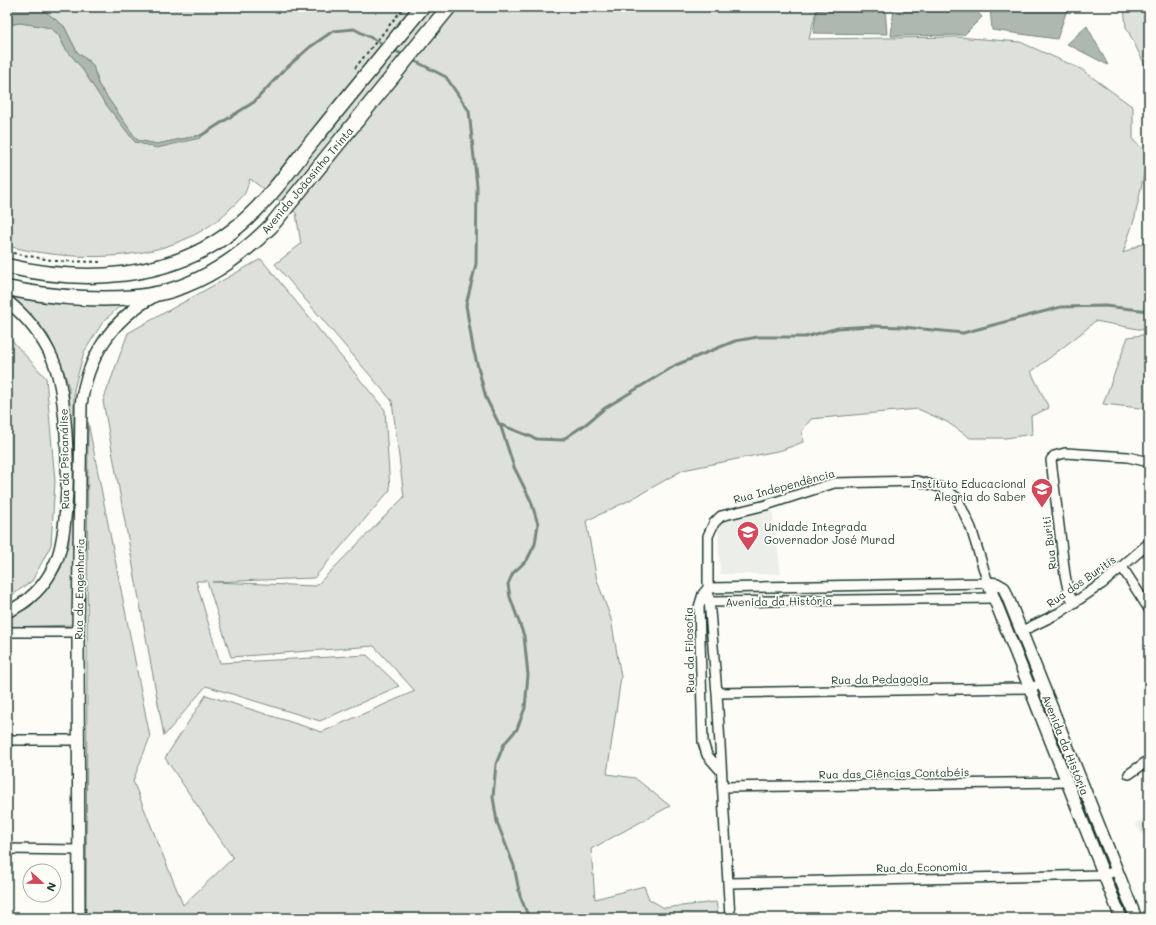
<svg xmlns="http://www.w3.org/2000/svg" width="1156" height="925" font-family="Mali,sans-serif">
  <rect width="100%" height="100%" fill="#fdfcf7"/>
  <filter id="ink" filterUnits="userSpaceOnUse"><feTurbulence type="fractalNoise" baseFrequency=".025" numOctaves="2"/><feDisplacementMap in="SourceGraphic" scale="8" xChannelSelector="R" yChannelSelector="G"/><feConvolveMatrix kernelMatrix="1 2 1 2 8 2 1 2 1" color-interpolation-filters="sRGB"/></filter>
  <g filter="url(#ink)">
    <path fill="#eceee9" d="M772,509l9,65h-61l-2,-44 5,-12z
      M1149,815v28l-14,-19z"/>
    <path fill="#dde0db" stroke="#7e8e88" d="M43,7h774l-8,32 148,-2 63,5 61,27 52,38v33l15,14 -13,63 -12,36 26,-13v91l-54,-10 -11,10 -53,41 18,36 -18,8 1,18 -26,4h-36l-23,-16 -29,-13 -107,10 -9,12 1,11 -21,8 -99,20 -53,30 -44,21 11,59 14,39 10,58 -14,97 28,4 35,28 -79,43 4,50 49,-13 5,13 15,9 52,-6 3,16h-633l2,-496 62,315 -17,44 50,124 50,-47 -68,-100 41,-63 116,37 93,-41 -41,-45 -143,11 -24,-76h-11l24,82 147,-8 32,31 -79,35 -114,-35 -42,50 -61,-335 25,-68 133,-74 124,151 5,80 -76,88 -102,4 104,4 88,-89 -12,-96 -117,-137 26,-20 -5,-31 -46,-34c-2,4 -3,10 -5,14 -4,6 -10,11 -15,16 -56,56 -152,54 -223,37v-221l13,-2 21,3 9,2 8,6 7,14 16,19 20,31 34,44 23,5 43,-12 -44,9 -20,-4 -39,-56 -1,-8 -8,-15 -12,-9 -13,-26 -21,-16z
      M1124,7h25v66l-23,-46z
      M11,295l113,7 -21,20 -19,30 -10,37 -1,236 -66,2v-8l23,-12 17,-18 14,-21 8,-24v-156l-7,-23 -14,-30z
      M1149,334v75l-46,-5 25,-67z
      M7,335l39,43 9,103 -4,64 -19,36 -25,18z
      M1005,604l102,256 -5,-1 -101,-254z
      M1114,882h3l14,36h-4l-14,-33z"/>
    <path fill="#aeb8b1" stroke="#75877f" d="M8,7h35v3l21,16 13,26 16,13 5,19 39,56 20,4 45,-9 -2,3 -43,10 -22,-6 -34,-44 -20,-31 -16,-19 -7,-14 -8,-6 -9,-2 -21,-3 -13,2z
      M885,7l2,27 -74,-1 4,-24z
      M894,7h79l9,10 -18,18 -73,1z
      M990,7h78l-11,32 -65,-9z
      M1087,26l21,39 -41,-21z"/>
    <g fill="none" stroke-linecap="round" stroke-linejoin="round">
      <path stroke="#75877f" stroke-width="3" d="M391,49l13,6
        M411,59l35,18 23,34 8,75 -1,78 -10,41 7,43 13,50 13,26 38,15 25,1 24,-16 19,-16 71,-43 59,-24 23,-4h47l33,-9 34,-2 31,1 60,6 98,-26 44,-1 44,5
        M202,135l52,-33 29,-31 27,-24 23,-16 21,-2 31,16
        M500,424l14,43 17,34 7,23 -3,20 -8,16 -14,13 -5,11 2,13 14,39 4,39 -3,33 -8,21 -13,15 -8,20 -3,33 4,25 17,44 6,30 9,22"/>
      <g stroke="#1f3d34" stroke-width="12">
        <path id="minor" d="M1122,567l27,42
          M708,588l280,-5 -17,-55 -14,-30 -14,-10 -26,-7 -83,2 -68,22 -45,11 -7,7 -6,13v52l9,105 13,225
          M708,588l-5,6 -4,13 4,135 4,13 14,16
          M709,602l284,-4
          M1074,603l-5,-9 -4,-19 -14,-115 3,-4 11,-3 63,4 21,5
          M1022,631l37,-18 44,-30 46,-40
          M7,632h71
          M717,693l313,-5 12,-4
          M7,740h71
          M1129,774l20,-14
          M722,787l345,-5
          M7,849l72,1
          M728,883l376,-8 12,-4"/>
      </g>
      <g stroke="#1f3d34" stroke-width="14">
        <path id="tertiary" d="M7,301c20,16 36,36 46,59 17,39 20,166 2,204 -10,22 -26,38 -48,48
          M79,918l-1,-286 3,-227c6,-47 31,-86 72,-108
          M1121,918l-133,-335 9,1 7,4 132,330"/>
      </g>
      <g stroke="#1f3d34" stroke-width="17">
        <path id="primary" d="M7,266c75,18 163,14 225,-35 33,-25 57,-61 83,-93 35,-44 71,-87 107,-131
          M7,288c44,10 109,15 154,5 42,-10 80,-37 110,-67l178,-219"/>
      </g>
      <path stroke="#1f3d34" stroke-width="2" stroke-dasharray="3 3" stroke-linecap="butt" d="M355,68l49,-61
        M7,252l44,8
        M55,261l48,1"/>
      <use href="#minor" stroke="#fdfcf7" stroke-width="9"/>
      <use href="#tertiary" stroke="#fdfcf7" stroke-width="11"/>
      <use href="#primary" stroke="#fdfcf7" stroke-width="14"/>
    </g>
  </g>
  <defs>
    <g id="school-pin" transform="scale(1.15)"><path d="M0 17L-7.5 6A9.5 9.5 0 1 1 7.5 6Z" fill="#d1495b" stroke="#fdfcf7"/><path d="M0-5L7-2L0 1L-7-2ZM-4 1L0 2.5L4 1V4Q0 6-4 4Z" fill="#fff"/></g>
  </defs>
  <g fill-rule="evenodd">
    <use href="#school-pin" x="1042" y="489"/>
    <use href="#school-pin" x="748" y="532"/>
  </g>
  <g text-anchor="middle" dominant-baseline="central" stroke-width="3.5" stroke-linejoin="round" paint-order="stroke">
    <g font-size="11" fill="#1f3d34" stroke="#fdfcf7">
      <text transform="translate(307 180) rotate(-50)">Avenida Joãosinho Trinta</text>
      <text transform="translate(64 459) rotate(-91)">Rua da Psicanálise</text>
      <text transform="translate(784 486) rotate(-15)">Rua Independência</text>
      <text transform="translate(1049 543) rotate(-97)">Rua Buriti</text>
      <text transform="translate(1081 581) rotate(-35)">Rua dos Buritís</text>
      <text transform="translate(79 589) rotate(-89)">Rua da Engenharia</text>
      <text transform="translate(779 601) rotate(-1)">Avenida da História</text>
      <text transform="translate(689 650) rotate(-91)">Rua da Filosofia</text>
      <text transform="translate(880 679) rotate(-1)">Rua da Pedagogia</text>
      <text transform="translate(1066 745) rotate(68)">Avenida da História</text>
      <text transform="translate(894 773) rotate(-1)">Rua das Ciências Contabéis</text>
      <text transform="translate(922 867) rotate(-1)">Rua da Economia</text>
    </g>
    <g font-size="11" fill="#1f3d34" stroke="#fdfcf7" text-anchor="end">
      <text x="1026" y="483">Instituto Educacional<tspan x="1026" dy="13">Alegria do Saber</tspan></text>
      <text x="764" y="526" text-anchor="start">Unidade Integrada<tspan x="764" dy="13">Governador José Murad</tspan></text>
    </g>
  </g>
  <rect width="1156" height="925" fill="none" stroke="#fdfcf7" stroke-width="24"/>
  <rect x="12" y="12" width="1132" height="901" fill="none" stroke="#1f3d34" stroke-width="1.5" filter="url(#ink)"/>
  <g transform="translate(42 883) rotate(112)"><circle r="19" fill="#fdfcf7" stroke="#a4b0a9"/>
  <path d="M0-3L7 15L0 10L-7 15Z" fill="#d1495b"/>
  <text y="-6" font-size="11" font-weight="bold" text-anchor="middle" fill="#1f3d34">N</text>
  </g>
</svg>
